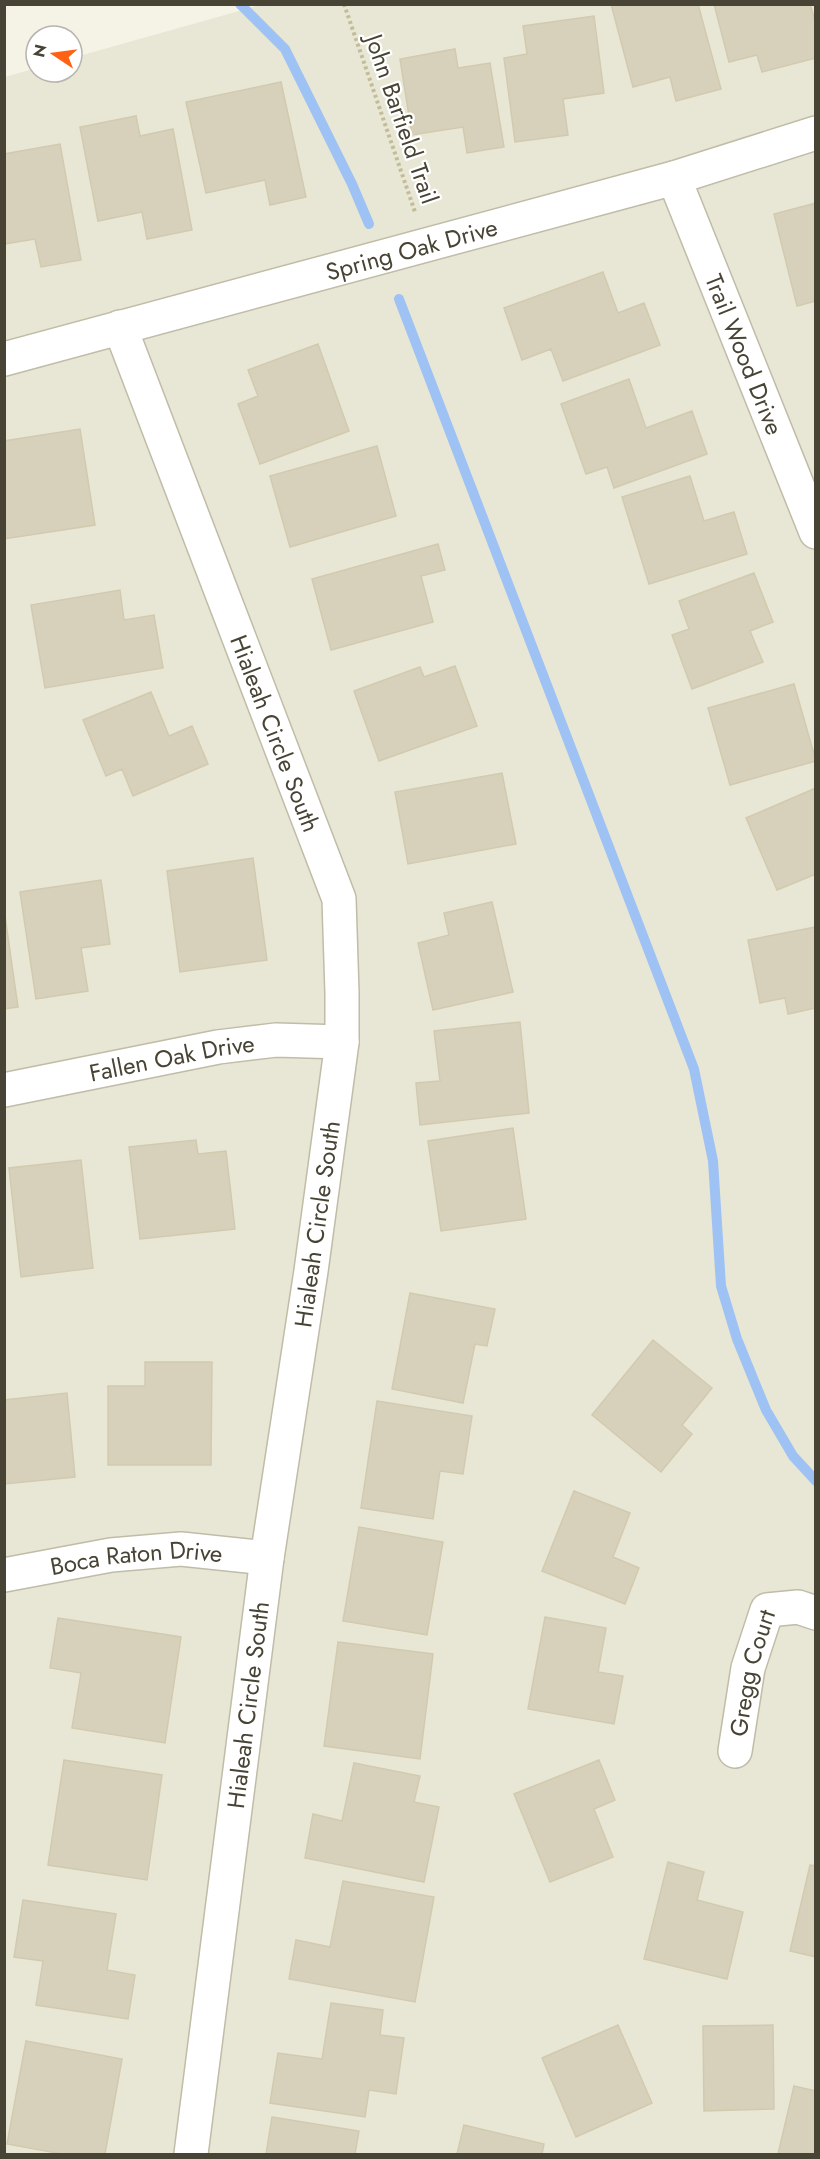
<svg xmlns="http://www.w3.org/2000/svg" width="820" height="2159" font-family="Jost,sans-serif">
  <rect width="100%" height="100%" fill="#f4f3e6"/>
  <path fill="#e8e6d4" d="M260,5h555v2149h-810v-2077l31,-9v4h36v-14z"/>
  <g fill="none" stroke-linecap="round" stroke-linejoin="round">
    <path stroke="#9fc2f5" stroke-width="10" d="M240,4l45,45 67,135 17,40
      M399,299l295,770 19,92 8,125 16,53 29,71 27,46 23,25"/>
  </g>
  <path fill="#d7d1bb" stroke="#d2caae" stroke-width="1.5" d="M611,4h87l23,85 -45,12 -6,-24 -37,10z
    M714,4h96l6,20v34l-54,14 -5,-17 -28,7z
    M594,16l10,77 -41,6 5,36 -53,7 -11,-84 23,-4 -4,-28z
    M455,49l3,19 32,-5 14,84 -37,6 -4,-26 -51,8 -12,-76z
    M281,82l25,115 -36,8 -5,-25 -59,13 -20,-91z
    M136,116l4,20 33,-7 19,101 -45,9 -5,-27 -44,9 -18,-94z
    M60,144l21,116 -40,7 -6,-28 -31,5v-90z
    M816,203v98l-19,5 -23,-92z
    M603,272l15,41 26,-10 16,42 -97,36 -12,-32 -29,11 -18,-52z
    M318,344l31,87 -89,33 -22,-60 20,-8 -10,-26z
    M629,379l17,49 46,-17 15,43 -93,34 -7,-21 -21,7 -25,-70z
    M80,429l15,96 -91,14v-98z
    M377,446l19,70 -106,31 -20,-71z
    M690,476l14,45 30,-9 13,42 -98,30 -27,-87z
    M438,544l7,26 -24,6 12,46 -102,28 -19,-71z
    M754,573l19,49 -23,9 13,31 -71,27 -20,-54 17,-6 -10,-28z
    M120,590l4,30 30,-5 9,53 -118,20 -14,-83z
    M455,666l22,60 -98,35 -25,-70 66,-24 4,10z
    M794,684l22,77 -86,24 -22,-77z
    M151,692l18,44 23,-10 16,38 -75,32 -11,-27 -16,7 -23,-56z
    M502,773l14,71 -108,20 -13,-72z
    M816,788v86l-39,16 -31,-72z
    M253,858l14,102 -87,12 -13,-101z
    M101,880l9,64 -29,4 7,43 -52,8 -16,-107z
    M492,902l21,90 -80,18 -15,-67 31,-8 -5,-22z
    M4,909l14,98 -14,2z
    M816,927v81l-28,6 -3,-16 -25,5 -12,-63z
    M520,1022l9,91 -109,12 -4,-42 24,-2 -6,-50z
    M513,1128l13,91 -85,12 -13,-90z
    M196,1140l2,14 28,-3 9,78 -95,10 -11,-92z
    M81,1160l12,108 -72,9 -12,-109z
    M410,1293l85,16 -8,37 -12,-2 -12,59 -71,-14z
    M653,1340l59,48 -30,37 10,9 -31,38 -69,-57z
    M145,1362h67l-1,103h-103v-79h37z
    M67,1393l8,84 -71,7v-84z
    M377,1401l95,15 -9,58 -23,-3 -7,48 -72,-11z
    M574,1491l56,22 -17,44 26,11 -14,36 -83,-33z
    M359,1527l84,15 -16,93 -84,-14z
    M545,1617l61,11 -8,44 25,4 -9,48 -86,-15z
    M58,1618l123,19 -16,106 -93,-15 9,-55 -31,-5z
    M338,1642l95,12 -13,105 -96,-13z
    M64,1760l98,15 -15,105 -99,-15z
    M599,1760l16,40 -21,9 19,48 -63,25 -36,-88z
    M354,1763l66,13 -6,26 25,5 -15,75 -119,-24 8,-44 29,7z
    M668,1862l36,10 -7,28 46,12 -16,67 -83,-20z
    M810,1865l6,1v91l-26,-6z
    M343,1881l91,16 -19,105 -126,-23 7,-39 34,7z
    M23,1900l93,14 -9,56 28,5 -7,44 -92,-14 7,-44 -29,-4z
    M331,2003l52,7 -3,25 24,3 -8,56 -27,-4 -4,27 -95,-14 8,-50 44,6z
    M618,2025l34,78 -76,34 -34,-79z
    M773,2025l1,84 -70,2 -1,-85z
    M26,2041l96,18 -17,95h-43l-55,-10z
    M794,2086l22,5v63h-38z
    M272,2117l87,14 -4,23h-89z
    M464,2125l80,19 -2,10h-85z"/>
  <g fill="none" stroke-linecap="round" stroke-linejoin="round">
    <g stroke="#c0bca8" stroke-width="36">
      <g id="street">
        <path id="s1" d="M674,178l142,354"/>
        <path id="s2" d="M120,327l219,572 3,94v49l-31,229 -44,287 -76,596"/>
        <path id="s3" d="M4,359l670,-181 142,-45"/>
        <path id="s4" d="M4,1090l214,-43 58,-7 66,2"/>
        <path id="s5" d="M4,1575l107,-20 70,-6 86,9"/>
        <path id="s6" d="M735,1751l13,-83 19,-58 31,-3 18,6"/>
      </g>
    </g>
    <path stroke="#c3bc99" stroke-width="4" stroke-dasharray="3 3" stroke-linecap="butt" d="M344,4l71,208"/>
    <use href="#street" stroke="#fff" stroke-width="33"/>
  </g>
  <g text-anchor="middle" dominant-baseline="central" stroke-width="4.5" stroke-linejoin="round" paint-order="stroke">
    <g font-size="24" fill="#484435" stroke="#fff">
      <text transform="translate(402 119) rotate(71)">John Barfield Trail</text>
      <text stroke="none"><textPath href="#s3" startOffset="422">Spring Oak Drive</textPath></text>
      <text stroke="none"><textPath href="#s1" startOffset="190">Trail Wood Drive</textPath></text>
      <text stroke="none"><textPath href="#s2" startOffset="435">Hialeah Circle South</textPath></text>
      <text stroke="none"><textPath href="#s4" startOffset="171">Fallen Oak Drive</textPath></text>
      <text transform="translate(317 1224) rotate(-82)">Hialeah Circle South</text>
      <text stroke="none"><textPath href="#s5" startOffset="134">Boca Raton Drive</textPath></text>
      <text stroke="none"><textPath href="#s6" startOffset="80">Gregg Court</textPath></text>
      <text transform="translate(248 1705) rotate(-83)">Hialeah Circle South</text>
    </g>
  </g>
  <rect width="820" height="2159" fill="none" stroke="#484435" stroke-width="12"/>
  <g transform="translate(54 54) rotate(283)"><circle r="28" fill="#ffffff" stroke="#b6b4ae" stroke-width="1.5"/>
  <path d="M0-4.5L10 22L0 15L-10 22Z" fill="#ff6213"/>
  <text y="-9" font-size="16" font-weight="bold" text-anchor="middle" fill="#484435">N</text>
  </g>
</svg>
